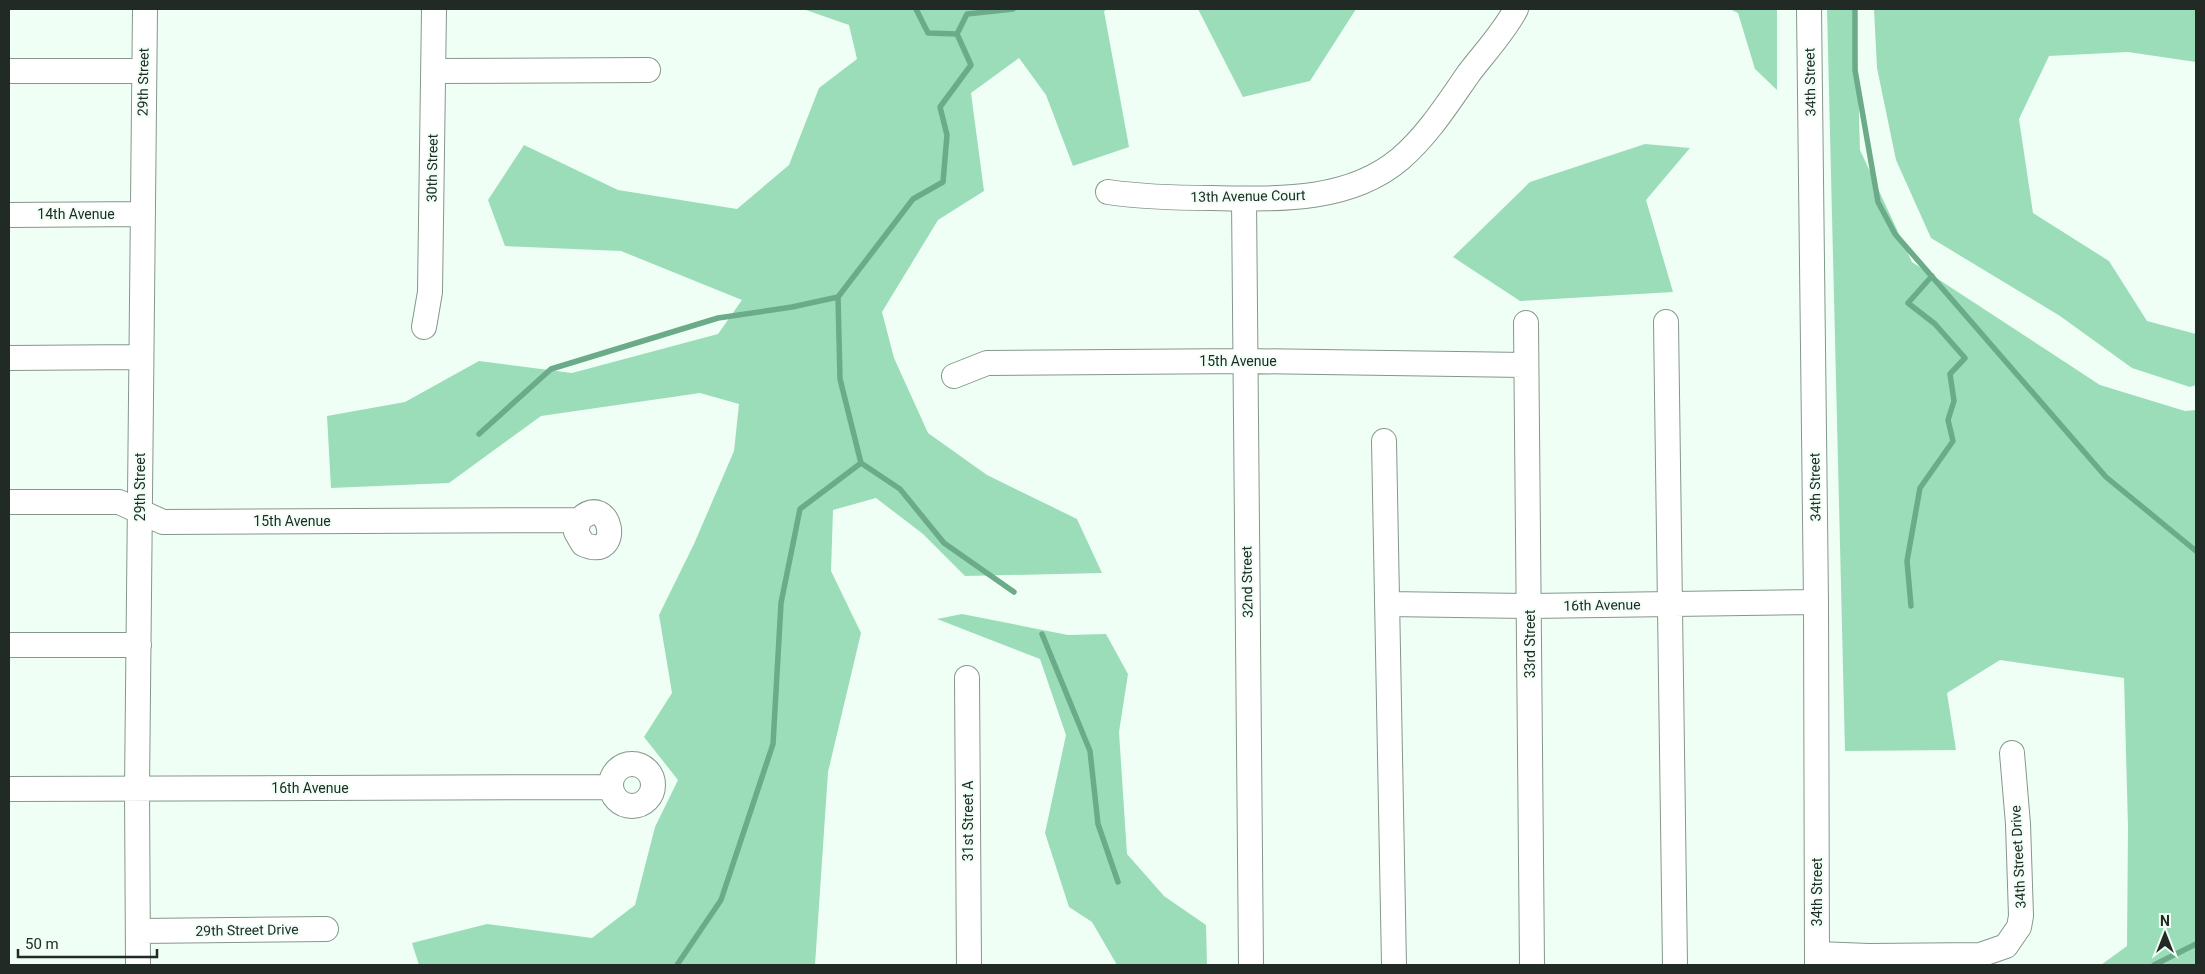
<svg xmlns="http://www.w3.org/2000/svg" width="2205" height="974" font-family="Roboto,sans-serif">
  <rect width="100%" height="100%" fill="#effff5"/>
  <path fill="#9cddb9" d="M803,9h306l-5,2 25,136 -56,19 -27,-71 -27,-37 -48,35 13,98 -46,29 -56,92 12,46 34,75 59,42 90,44 25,54 -137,3 -42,-42 -47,-36 -43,12 -2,61 30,62 -33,139 -13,193h-396l-7,-22 75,-19 105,14 43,-33 20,-78 23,-47 -34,-43 28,-44 -13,-78 35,-71 40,-93 5,-47 -39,-11 -159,23 -92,67 -118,5 -4,-72 78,-14 74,-41 93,12 146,-39 24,-34 -121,-49 -116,-5 -17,-46 36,-55 94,45 119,19 52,-44 30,-77 38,-29 -8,-34z
    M1198,9h158l-46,72 -67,16z
    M1730,9h47v81l-22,-21 -17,-56z
    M1827,9h29l4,141 52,112 188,123 85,26 11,-1v555h-95l26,-19 1,-119 -4,-149 -124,-18 -53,33 9,57 -111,1z
    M1874,9h322v53l-68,-10 -79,4 -30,63 14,94 76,48 38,60 49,13v51l-6,2 -58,-19 -72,-52 -129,-78 -35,-78 -19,-92z
    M1645,144l45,4 -44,52 27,92 -153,9 -67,-44 77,-75z
    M962,614l106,21 38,-1 22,40 -9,58 8,122 37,42 42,29 1,40h-90l-25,-43 -23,-15 -24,-74 21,-98 -26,-76 -103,-40z"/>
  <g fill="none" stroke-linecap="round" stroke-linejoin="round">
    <path stroke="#6cab89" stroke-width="5.5" d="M916,9l12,24 29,1
      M1855,9v61l23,132 17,32 211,243 90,74
      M479,434l72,-65 167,-51 74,-11 46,-10
      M861,463l39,26 44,54 70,49
      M1911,606l-4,-45 13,-73 33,-47 -5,-21 6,-19 -4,-27 15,-16 -30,-34 -27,-21 24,-27
      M1042,634l48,117 8,73 20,58
      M677,965l44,-65 52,-156 8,-141 19,-94 61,-46 -21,-84 -2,-82 75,-98 30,-17 4,-47 -7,-28 31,-42 -14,-31 10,-20 46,-5
      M2154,965l42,-21"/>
    <g stroke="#85978c" stroke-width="26">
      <path id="minor" d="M1809,9l7,593 1,363
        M9,71h134
        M434,71l214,-1
        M1108,192c35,5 68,6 103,6 63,1 137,5 189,-39 28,-24 48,-56 69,-86 16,-21 35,-41 47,-64
        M1244,199l7,766
        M9,215l134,-1
        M1666,322l9,643
        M1526,323l6,642
        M424,327l6,-35 4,-283
        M9,358l131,-1
        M954,376l33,-13 258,-2 280,4
        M1384,441l10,524
        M9,502h110l44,20 416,-2c32,-31 46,43 4,24l-7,-12 3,-12
        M1387,604l143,2 286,-4
        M9,645h130
        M967,678l2,287
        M611 785a21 21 0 1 1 42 0a21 21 0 1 1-42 0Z
        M9,789l602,-2
        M138,931l188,-2
        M1817,954l52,2 111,-1 26,-9 13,-19 2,-11 -3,-92 -6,-71
        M138,965l-1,-176 8,-780"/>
    </g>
    <use href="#minor" stroke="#fff" stroke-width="24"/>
  </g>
  <g text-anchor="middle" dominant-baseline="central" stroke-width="4" stroke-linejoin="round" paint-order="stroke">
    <g font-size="14" fill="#222a25" stroke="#effff5">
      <text transform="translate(143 82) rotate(-89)">29th Street</text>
      <text transform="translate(1810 82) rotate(-91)">34th Street</text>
      <text transform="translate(432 168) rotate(-89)">30th Street</text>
      <text transform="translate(1248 196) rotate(-1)">13th Avenue Court</text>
      <text x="76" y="214">14th Avenue</text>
      <text x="1238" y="361">15th Avenue</text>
      <text transform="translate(140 487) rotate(-90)">29th Street</text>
      <text transform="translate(1815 487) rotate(-91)">34th Street</text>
      <text x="292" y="521">15th Avenue</text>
      <text transform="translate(1247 582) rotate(-91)">32nd Street</text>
      <text transform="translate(1602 605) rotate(-1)">16th Avenue</text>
      <text transform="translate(1530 644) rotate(-90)">33rd Street</text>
      <text x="310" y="788">16th Avenue</text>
      <text transform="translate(968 821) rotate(-90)">31st Street A</text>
      <text transform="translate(2018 857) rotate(-93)">34th Street Drive</text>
      <text transform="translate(1817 892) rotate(-90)">34th Street</text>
      <text transform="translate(247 930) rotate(-1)">29th Street Drive</text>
    </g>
  </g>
  <rect width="2205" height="974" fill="none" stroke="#222a25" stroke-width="20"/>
  <g transform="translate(2165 934)" stroke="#effff5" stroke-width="4" paint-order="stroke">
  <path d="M0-4L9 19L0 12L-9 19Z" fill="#222a25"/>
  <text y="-8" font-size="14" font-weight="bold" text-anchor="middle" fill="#222a25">N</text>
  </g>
  <path d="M18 949v8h139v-8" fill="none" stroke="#222a25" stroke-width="2.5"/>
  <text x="25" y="949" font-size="15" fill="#222a25" stroke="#effff5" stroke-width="4" paint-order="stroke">50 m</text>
</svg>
